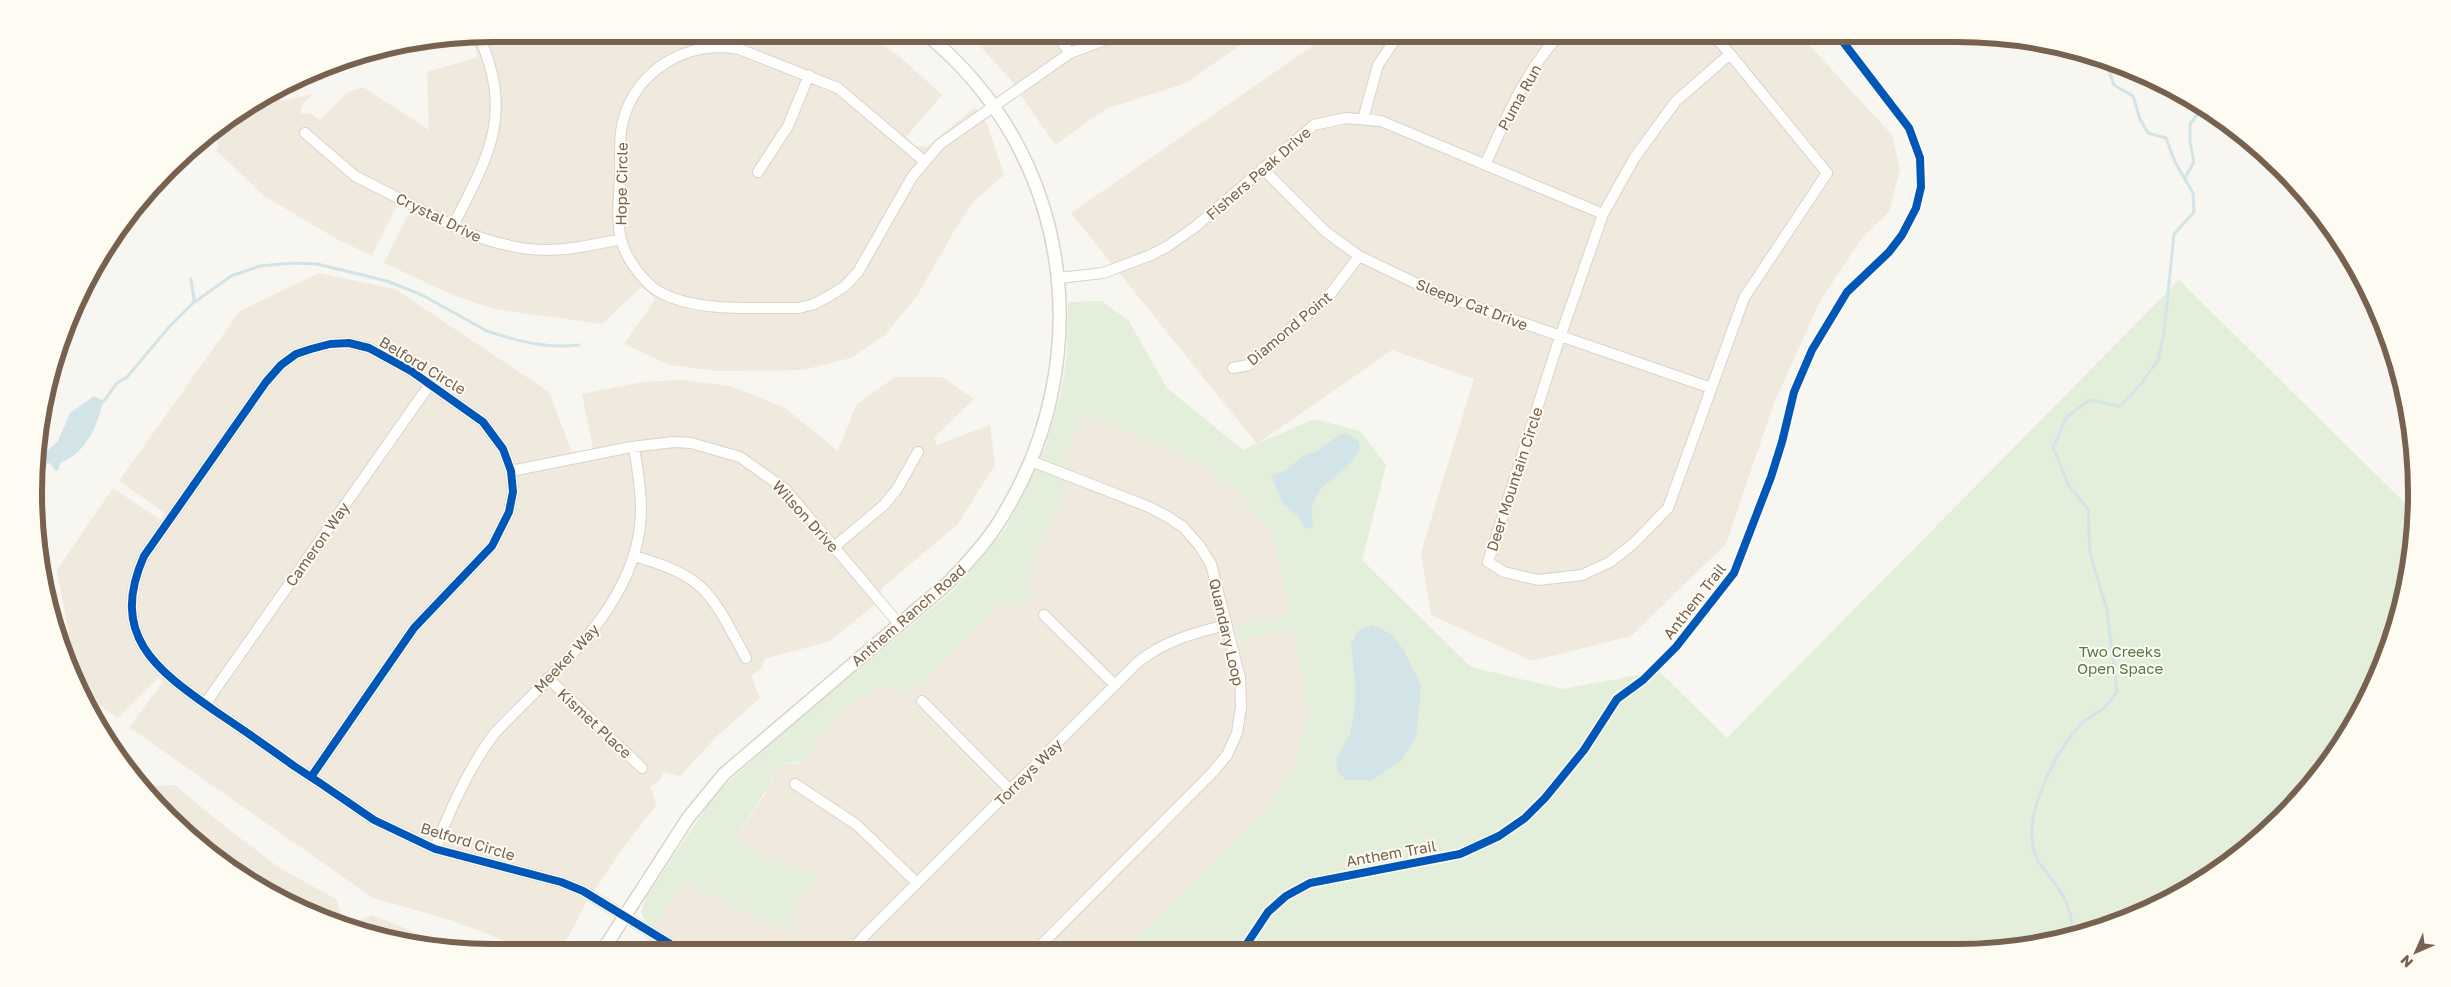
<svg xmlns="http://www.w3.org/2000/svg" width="2451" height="987" font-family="'Golos Text',sans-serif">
  <rect width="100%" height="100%" fill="#f8f6f0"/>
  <path fill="#f0e9de" d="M500,34h366l33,22 43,39 -36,42 10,9 11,1 48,-40 12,17 17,51 -29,25 -21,31 -37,65 -32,39 -34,23 -48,12 -87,1 -46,-6 -46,-21 32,-46 -15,-11 -39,37 -108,-15 -41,-14 -69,-32 26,-51 -13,-6 -25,50 -35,-17 -73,-43 -48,-46 3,-3 -2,-11 23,-24 19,-13 25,1 29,-6 -10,10 -3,9 11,1 9,6 27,-27 16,-6 66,43 -2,-58 51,-15 -4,-13z
    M969,34h287l-70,49 -80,26 -51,36 -45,-66z
    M1320,34h479l93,101 8,34 -11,43 -27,26 -42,63 -46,102 -48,141 -95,92 -99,25 -101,-46 -10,-63 53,-173 -82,-29 -135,94 -186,-231 240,-166z
    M126,226l-29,57 -20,20 18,-39z
    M319,273l76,16 154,103 23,60 21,-3 -11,-55 61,-12 38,-2 49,6 55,22 53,43 18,-46 39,-28h47l32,22 -40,39 3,7 53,-20 5,40 -38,60 -74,62 -10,19 -43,35 -65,18 -4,10 -10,7 9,22 -43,38 -37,40 -17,-4 -4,9 -9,6 7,17 -31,40 -40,59 -26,50h-9l-45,-12 -55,-21 -78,-22 -244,-171 34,-45 -5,-4 -40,40 -19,-13 -26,-48 -16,-87 56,-82 48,32 4,-7 -46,-32 121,-170z
    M1083,413l115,49 38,28 35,40 19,84 -56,14 4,12 55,-12 9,41 5,51 -15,51 -30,42 -139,139 -485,1 46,-72 103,51 9,-26 22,-31 -55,-17 -28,-19 35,-52 4,-16 10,-7 18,-1 31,-44 48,-35 23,11 4,-7 16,-5 81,-81 18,2 7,-7 -4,-18 47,-109 -11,-5z
    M175,785l48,40 58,44 55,30 5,15 -5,10 -123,-66 -65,-62 -8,-10z
    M372,915l30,12 36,17 -83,-14 3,-9z"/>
  <path fill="#e4efdb" d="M2179,280l236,233 -2,40 -20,88 -53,108 -80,90 -126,79 -116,31 -895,3 139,-139 30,-42 15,-51 -5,-51 -9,-41 -55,12 -4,-13 56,-13 -19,-84 -35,-40 -38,-28 -115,-48 -21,51 12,5 -48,109 7,17 -11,12 -17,-6 -81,81 -16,5 -4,7 -23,-11 -48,35 -31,44c-19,-5 -35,9 -31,29h-6l-30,47 28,19 55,17 -22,31 -9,26 -103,-51 -30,47 -7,-5 -6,-10 5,-16 70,-104 71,-64 168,-140 50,-60 16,-29 24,-53 16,-55 6,-37 1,-53 34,-1 27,20 38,67 76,62 71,-31 46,12 26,34 -24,95 109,107 92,22 96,-18 68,67z"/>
  <path fill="#d2e4e8" d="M94,396l9,5c-5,25 -18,53 -43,62l-2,8 -4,-1 -4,-7 -11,4v-9l19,-17 12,-28z
    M1345,433c39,12 -12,44 -23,55 -9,11 -13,23 -8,36l-5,5 -5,-2 -5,-10 -16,-13 -12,-29 14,-4 18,-15 14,-5 22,-16z
    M1372,625l20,9 13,18 16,34 -5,51 -14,23 -30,20h-26l-9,-9 -1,-12 14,-25 5,-28v-24l-4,-38 7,-13z"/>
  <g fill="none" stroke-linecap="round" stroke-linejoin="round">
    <path stroke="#d2e4e8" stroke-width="3" d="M2185,178l9,-16 -4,-20v-18l13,-17
      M191,279l3,20 -1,4
      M103,402l14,-19 10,-6 43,-51 22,-22 39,-28 29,-10 33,-3 24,1 70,17 35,14 65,36c30,10 60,18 92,14
      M2071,935c5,-25 -13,-49 -28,-67 -31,-36 10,-114 38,-144 7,-7 17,-11 24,-17 5,-5 9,-10 12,-15l-10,-82 -17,-57 -2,-44 -19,-23 -16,-39 14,-30 22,-17 31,6 21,-22 17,-24 6,-27 10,-99 20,-22 -1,-19 -18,-31 -9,-24 -18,-5 -8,-14 -7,-23 -19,-11 -6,-17 5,-6"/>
    <g stroke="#d8d3cd" stroke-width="12">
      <path id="minor" d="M1056,34l14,19
        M1713,34l17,20
        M1730,54l97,119 -83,125 -76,210 -34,35 -24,19 -28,13 -44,5 -34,-8 -16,-10 69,-216 46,-132 32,-57 41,-56z
        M1363,119l15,-54 21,-31
        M305,133l50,43 112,57c63,23 89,20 154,6
        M924,161l-86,-73 -99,-39c-51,-10 -103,21 -116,72 -5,18 -2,39 -3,57 -1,20 -4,42 1,61 4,18 23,45 40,54 39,20 95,14 138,15l15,-4 15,-8 16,-10 13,-14 54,-95 28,-33 130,-91 51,-19
        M1485,165c21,-47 40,-93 75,-131
        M1262,168l64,64 33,24 77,37 275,95
        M758,172l30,-46 21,-51
        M453,226c36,-71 61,-111 26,-190
        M1059,278l44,-5 48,-18 17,-9 27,-19 119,-102 32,-7 35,3 222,93
        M1233,368l16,-3 80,-69 30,-40
        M1031,461l118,46 19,10 15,10 16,18 12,19 29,114 1,29 -4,26 -10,22 -14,17 -179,180
        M511,471l120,-24 43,-5 17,1 49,14 45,32 114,135
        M834,547l50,-42 13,-16 21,-37
        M634,556c74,21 77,38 112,102
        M1044,615l71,70
        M548,678l94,90
        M922,701l88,89
        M205,704l225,-320
        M311,777l103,-149 78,-82 17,-34 4,-20 -2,-21 -8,-22 -20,-27 -72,-51 -42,-23 -20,-5 -19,1 -19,5 -15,5 -15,11 -15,17 -122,174c-35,79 11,113 71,155 27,18 53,36 79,55l26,17 54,37 61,29 126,33 22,9 102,62
        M795,784l62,41 60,58
        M435,849c15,-40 33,-80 59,-115 56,-60 136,-121 146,-208 3,-27 -2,-53 -6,-79
        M851,952l14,-17 273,-273c26,-21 56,-29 88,-37"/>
    </g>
    <g stroke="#d8d3cd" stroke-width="15">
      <path id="tertiary" d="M345,58h1
        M601,953l87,-135 36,-44 225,-192c19,-20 39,-41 53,-65 98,-159 70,-364 -76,-483"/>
    </g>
    <use href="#minor" stroke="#fefefd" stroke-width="10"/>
    <use href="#tertiary" stroke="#fefefd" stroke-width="12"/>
    <g stroke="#fefbf3" stroke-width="11">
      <path id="cycleway" d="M311,777l103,-149 78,-82 17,-34 4,-20 -2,-21 -8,-22 -20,-27 -72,-51 -42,-23 -20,-5 -19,1 -19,5 -15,5 -15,11 -15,17 -122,174c-35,79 11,113 71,155 27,18 53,36 79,55l26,17 54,37 61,29 126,33 22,9 102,62
        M1242,951l26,-39 18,-16 24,-13 150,-29 39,-18 26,-18 20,-20 39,-48 33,-51 26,-19 33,-33 58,-74 37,-96 11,-35 12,-50 18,-42 35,-58 42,-40 13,-17 14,-27 5,-21 -1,-29 -11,-30 -72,-94"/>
    </g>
    <use href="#cycleway" stroke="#0057b8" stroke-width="8"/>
  </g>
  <g text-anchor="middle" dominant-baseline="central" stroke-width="4" stroke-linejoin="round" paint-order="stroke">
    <g font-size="15" fill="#77614f" stroke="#fefbf3">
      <text transform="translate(1519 97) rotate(-61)">Puma Run</text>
      <text transform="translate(1258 173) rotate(-41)">Fishers Peak Drive</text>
      <text transform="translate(621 184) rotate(-89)">Hope Circle</text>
      <text transform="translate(439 217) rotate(26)">Crystal Drive</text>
      <text transform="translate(1472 304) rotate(21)">Sleepy Cat Drive</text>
      <text transform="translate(1289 328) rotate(-40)">Diamond Point</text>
      <text transform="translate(423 365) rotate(31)">Belford Circle</text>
      <text transform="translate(1514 479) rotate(-72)">Deer Mountain Circle</text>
      <text transform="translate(806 516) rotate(48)">Wilson Drive</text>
      <text transform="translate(317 544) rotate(-55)">Cameron Way</text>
      <text transform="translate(1694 601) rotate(-52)">Anthem Trail</text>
      <text transform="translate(908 615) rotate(-41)">Anthem Ranch Road</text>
      <text transform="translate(1227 632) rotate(77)">Quandary Loop</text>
      <text transform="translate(566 658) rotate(-47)">Meeker Way</text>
      <text transform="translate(595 723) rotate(43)">Kismet Place</text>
      <text transform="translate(1028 772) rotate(-45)">Torreys Way</text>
      <text transform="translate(468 841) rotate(17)">Belford Circle</text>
      <text transform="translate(1391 853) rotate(-10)">Anthem Trail</text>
    </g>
    <g font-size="15" fill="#527b47" stroke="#fefbf3">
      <text x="2120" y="651">Two Creeks<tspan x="2120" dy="17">Open Space</tspan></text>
    </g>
  </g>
  <path d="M0 0H2451V987H0ZM493 42H1957A451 451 0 0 1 2408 493V493A451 451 0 0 1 1957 944H493A451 451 0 0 1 42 493V493A451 451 0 0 1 493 42Z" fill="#fefbf3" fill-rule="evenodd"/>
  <path fill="none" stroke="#77614f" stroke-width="6" d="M493 42H1957A451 451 0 0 1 2408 493V493A451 451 0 0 1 1957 944H493A451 451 0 0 1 42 493V493A451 451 0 0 1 493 42Z"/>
  <g transform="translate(2416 952) rotate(225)" stroke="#fefbf3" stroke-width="4" paint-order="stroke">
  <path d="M0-4L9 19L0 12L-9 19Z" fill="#77614f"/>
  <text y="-8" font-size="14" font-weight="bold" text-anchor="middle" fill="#77614f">N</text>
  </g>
</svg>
